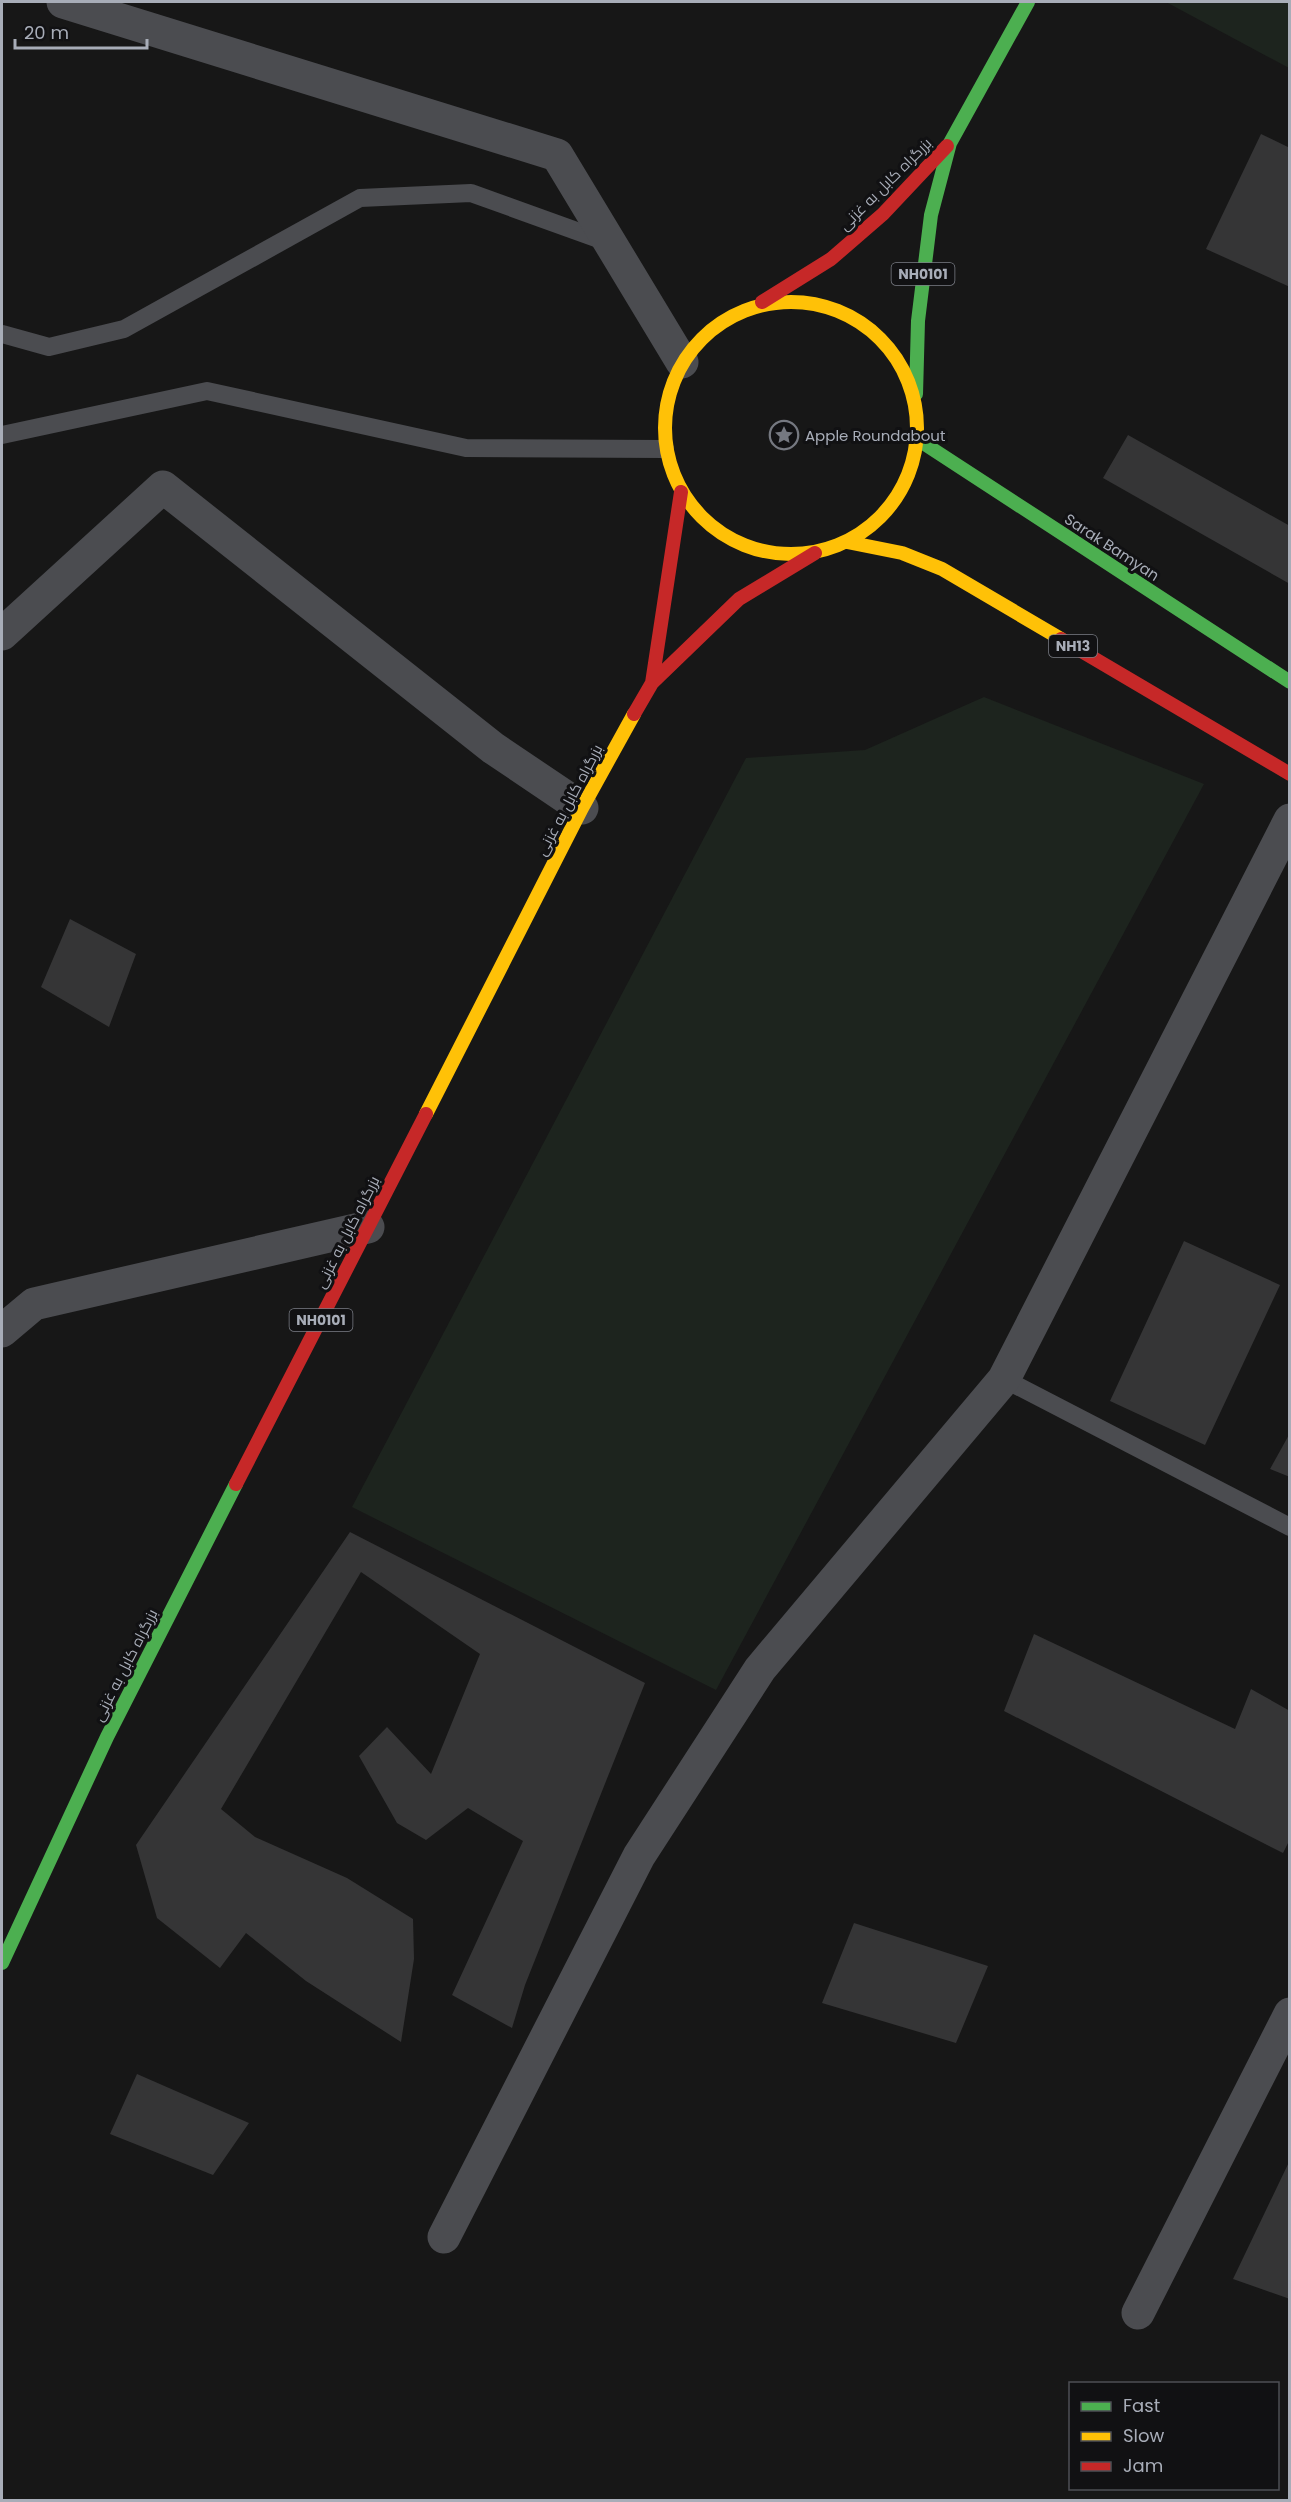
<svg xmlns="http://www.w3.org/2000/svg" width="1291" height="2502" font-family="Poppins,Cairo,sans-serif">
  <rect width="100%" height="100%" fill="#171717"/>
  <path fill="#1d241e" d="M1166,2h123v66z
    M984,697l220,87 -488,906 -364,-183 394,-749 119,-8z"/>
  <path fill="#353536" d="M1261,134l29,14v139l-84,-38z
    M1128,435l162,91v58l-187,-106z
    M70,919l66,35 -27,73 -68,-40z
    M1184,1241l96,44 -75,160 -95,-44z
    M1290,1433v44l-20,-8z
    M350,1532l295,151 -120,302 -13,43 -60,-33 71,-154 -55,-33 -42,32 -29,-17 -38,-67 28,-29 44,47 49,-120 -119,-82 -140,237 34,28 92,41 66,41 1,40 -13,83 -95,-61 -60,-48 -26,35 -63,-50 -21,-73z
    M1034,1634l201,95 16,-40 39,22v128l-7,14 -279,-142z
    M854,1923l134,43 -32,77 -134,-40z
    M137,2074l112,49 -36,52 -103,-41z
    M1290,2160v139l-57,-20z"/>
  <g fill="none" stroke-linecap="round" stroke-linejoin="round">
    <path stroke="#4b4c50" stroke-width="18" d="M2,334l47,13 75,-18 236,-131 111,-5 136,49
      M2,435l205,-44 259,57 199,1
      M1004,1379l286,148"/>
    <path stroke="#4b4c50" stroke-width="33" d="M63,2l494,153 125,207
      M2,634l161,-147 330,261 89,60
      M2,1331l32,-27 334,-77
      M444,2237l195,-381 121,-187 244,-290 286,-559
      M1138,2313l152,-299"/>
    <path stroke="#4caf50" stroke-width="14" d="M916,394l2,-73 13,-106 19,-72 78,-141
      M917,439l373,243
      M2,1963l105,-226 129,-253"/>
    <path stroke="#ffc107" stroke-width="14" d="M665 428a126 126 0 1 1 252 0a126 126 0 1 1-252 0Z
      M847,542l55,11 40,16 119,70
      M426,1114l156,-306 52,-94"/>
    <path stroke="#c62828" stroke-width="14" d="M762,302l69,-43 52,-45 64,-68
      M1061,639l229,135
      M652,683l29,-191
      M634,714l18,-31 87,-84 76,-46
      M236,1484l190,-370"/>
  </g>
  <defs>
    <g id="sight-ring" transform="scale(1.5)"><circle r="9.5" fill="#111113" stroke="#757880" stroke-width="1.5"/><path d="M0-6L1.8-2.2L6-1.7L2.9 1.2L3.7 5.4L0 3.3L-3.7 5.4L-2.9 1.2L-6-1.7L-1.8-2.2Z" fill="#757880"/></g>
  </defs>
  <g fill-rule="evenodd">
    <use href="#sight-ring" x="784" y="435"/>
  </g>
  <g text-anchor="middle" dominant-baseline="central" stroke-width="6" stroke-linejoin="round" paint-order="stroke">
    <g fill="#111113" stroke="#7b7e86" stroke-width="1.5">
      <rect x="891.5" y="263" width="63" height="22" rx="4.5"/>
      <rect x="1049" y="635" width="48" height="22" rx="4.5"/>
      <rect x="289.5" y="1309" width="63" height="22" rx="4.5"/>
    </g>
    <g font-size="14" font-weight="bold" fill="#a8adb8">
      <text x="923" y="274">NH0101</text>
      <text x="1073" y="646">NH13</text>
      <text x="321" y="1320">NH0101</text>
    </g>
    <g font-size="15" fill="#a8adb8" stroke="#111113">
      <text transform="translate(885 184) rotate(-45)">بزرگراه کابل به غزنی</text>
      <text transform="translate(1112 547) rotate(33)">Sarak Bamyan</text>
      <text transform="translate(569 800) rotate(-62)">بزرگراه کابل به غزنی</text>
      <text transform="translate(347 1232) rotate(-63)">بزرگراه کابل به غزنی</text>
      <text transform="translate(125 1665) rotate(-63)">بزرگراه کابل به غزنی</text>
    </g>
    <g font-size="15" fill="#a8adb8" stroke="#111113" text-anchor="start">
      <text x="805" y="435">Apple Roundabout</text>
    </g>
  </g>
  <rect width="1291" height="2502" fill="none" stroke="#a8adb8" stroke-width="6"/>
  <rect x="1069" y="2382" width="210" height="108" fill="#111113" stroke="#4d4f55" stroke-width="1.5"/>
  <rect x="1081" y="2402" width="30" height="9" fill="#4caf50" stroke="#4d4f55" stroke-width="1.5"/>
  <text x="1123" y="2412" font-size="18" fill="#a8adb8">Fast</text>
  <rect x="1081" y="2432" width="30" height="9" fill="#ffc107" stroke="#4d4f55" stroke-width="1.5"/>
  <text x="1123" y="2442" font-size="18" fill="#a8adb8">Slow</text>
  <rect x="1081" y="2462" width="30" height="9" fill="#c62828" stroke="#4d4f55" stroke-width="1.5"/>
  <text x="1123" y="2472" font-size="18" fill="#a8adb8">Jam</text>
  <path d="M15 39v9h132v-9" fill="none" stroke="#a8adb8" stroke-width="3"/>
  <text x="24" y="39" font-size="18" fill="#a8adb8" stroke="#111113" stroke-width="4.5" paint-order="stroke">20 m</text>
</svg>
